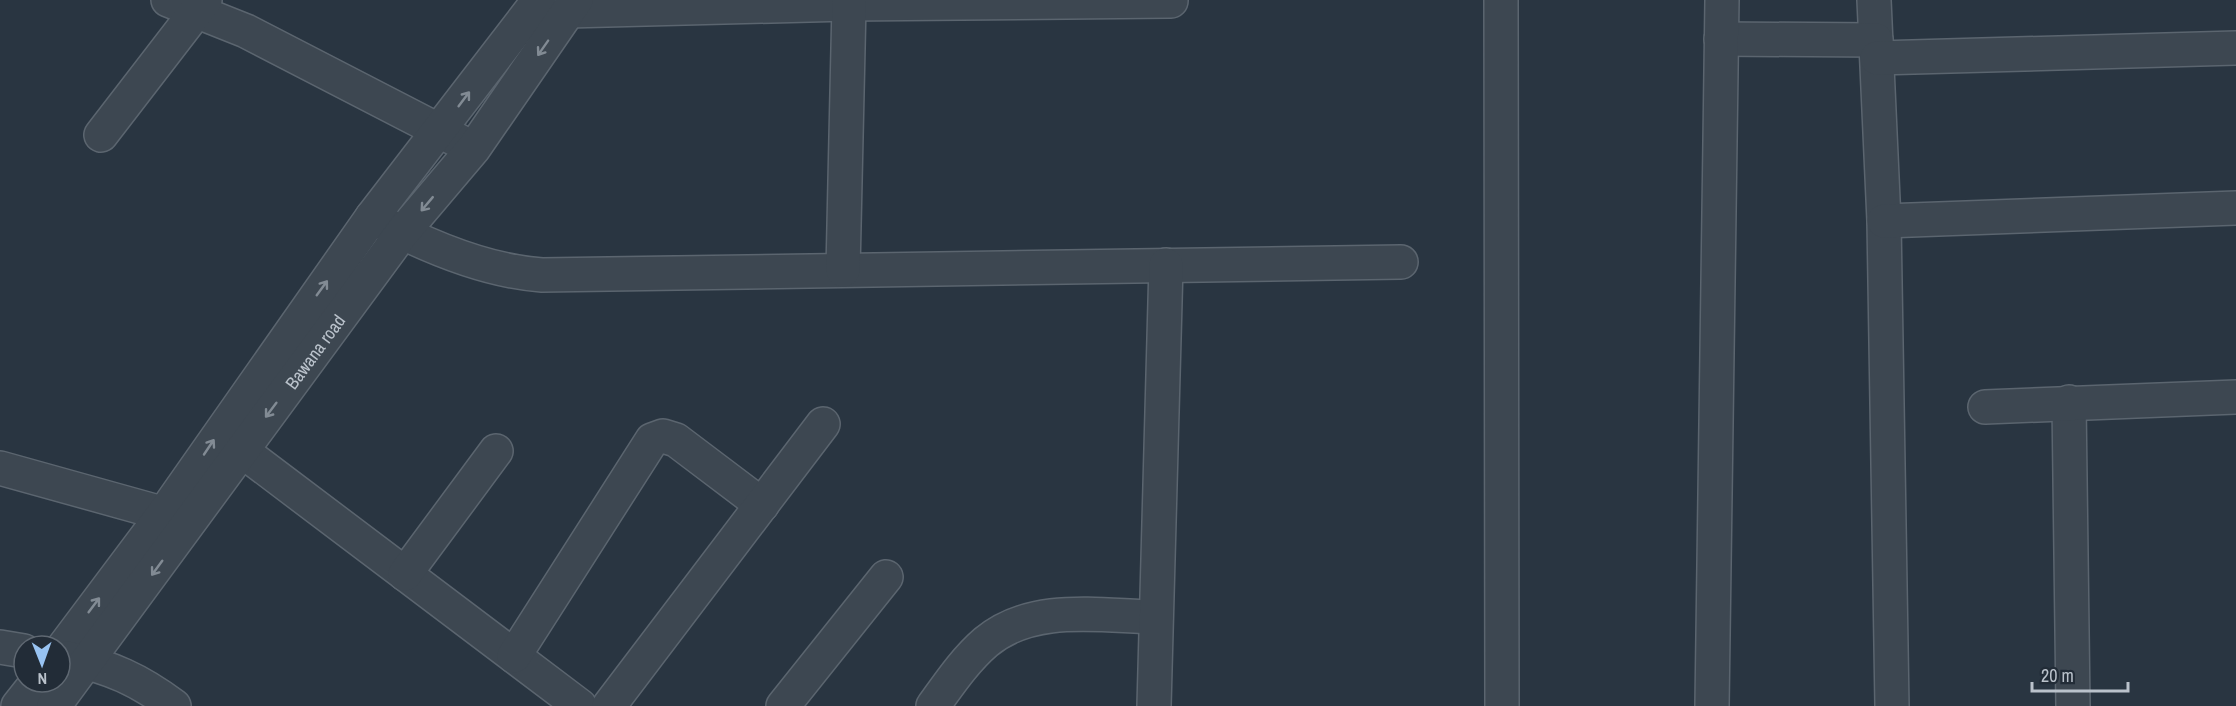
<svg xmlns="http://www.w3.org/2000/svg" width="2236" height="706" font-family="'Archivo Narrow',sans-serif">
  <rect width="100%" height="100%" fill="#293541"/>
  <g fill="none" stroke-linecap="round" stroke-linejoin="round">
    <g stroke="#5b656f" stroke-width="36">
      <g id="minor">
        <path d="M168,0l78,31 213,110"/>
        <path d="M1501,0l1,706"/>
        <path d="M1874,0l10,221 8,485"/>
        <path d="M568,11l281,-7 322,-3"/>
        <path d="M1721,39l155,1"/>
        <path d="M1877,58l359,-10"/>
        <path d="M101,135l104,-135"/>
        <path d="M372,217c52,28 112,54 170,58l859,-13"/>
        <path d="M1884,221l352,-13"/>
        <path d="M843,270l6,-266"/>
        <path d="M2069,402l4,304"/>
        <path d="M1985,407l251,-10"/>
        <path d="M241,450l339,256"/>
        <path d="M0,468l183,51"/>
        <path d="M405,574l91,-123"/>
        <path d="M0,647l24,4"/>
        <path d="M60,652l105,-140 207,-295 167,-217"/>
        <path d="M514,656l138,-216 11,-4 13,4 86,65"/>
        <path d="M67,658c44,9 72,22 107,48"/>
        <path d="M18,706l19,-24"/>
        <path id="s1" d="M54,706l348,-473 72,-85 102,-148"/>
        <path d="M609,706l214,-282"/>
        <path d="M783,706l103,-129"/>
        <path d="M933,706c16,-22 32,-46 53,-64 47,-39 114,-26 170,-25"/>
        <path d="M1154,706l12,-441"/>
        <path d="M1712,706l10,-706"/>
      </g>
    </g>
    <use href="#minor" stroke="#3d4751" stroke-width="33"/>
  </g>
  <defs><path id="oneway-shaft" d="M-6 0H5M1.5-3L5.5 0L1.5 3" fill="none" stroke-width="1.6" stroke-linecap="round" stroke-linejoin="round" transform="scale(1.5)"/></defs>
  <g stroke="#828b94">
    <use href="#oneway-shaft" transform="translate(543 48) rotate(125)"/>
    <use href="#oneway-shaft" transform="translate(464 99) rotate(-53)"/>
    <use href="#oneway-shaft" transform="translate(427 204) rotate(130)"/>
    <use href="#oneway-shaft" transform="translate(322 288) rotate(-54)"/>
    <use href="#oneway-shaft" transform="translate(271 410) rotate(127)"/>
    <use href="#oneway-shaft" transform="translate(209 447) rotate(-56)"/>
    <use href="#oneway-shaft" transform="translate(157 568) rotate(126)"/>
    <use href="#oneway-shaft" transform="translate(94 605) rotate(-53)"/>
  </g>
  <g text-anchor="middle" dominant-baseline="central" stroke-width="6" stroke-linejoin="round" paint-order="stroke">
    <g font-size="18" fill="#bac2cb" stroke="#222c37">
      <text stroke="none"><textPath href="#s1" startOffset="440">Bawana road</textPath></text>
    </g>
  </g>
  <g transform="translate(42 664) rotate(179)"><circle r="28" fill="#222c37" stroke="#5f6872" stroke-width="1.5"/>
  <path d="M0-4.5L10 22L0 15L-10 22Z" fill="#98c3f2"/>
  <text y="-9" font-size="16" font-weight="bold" text-anchor="middle" fill="#bac2cb">N</text>
  </g>
  <path d="M2032 682v9h96v-9" fill="none" stroke="#bac2cb" stroke-width="3"/>
  <text x="2041" y="682" font-size="18" fill="#bac2cb" stroke="#222c37" stroke-width="4.5" paint-order="stroke">20 m</text>
</svg>
